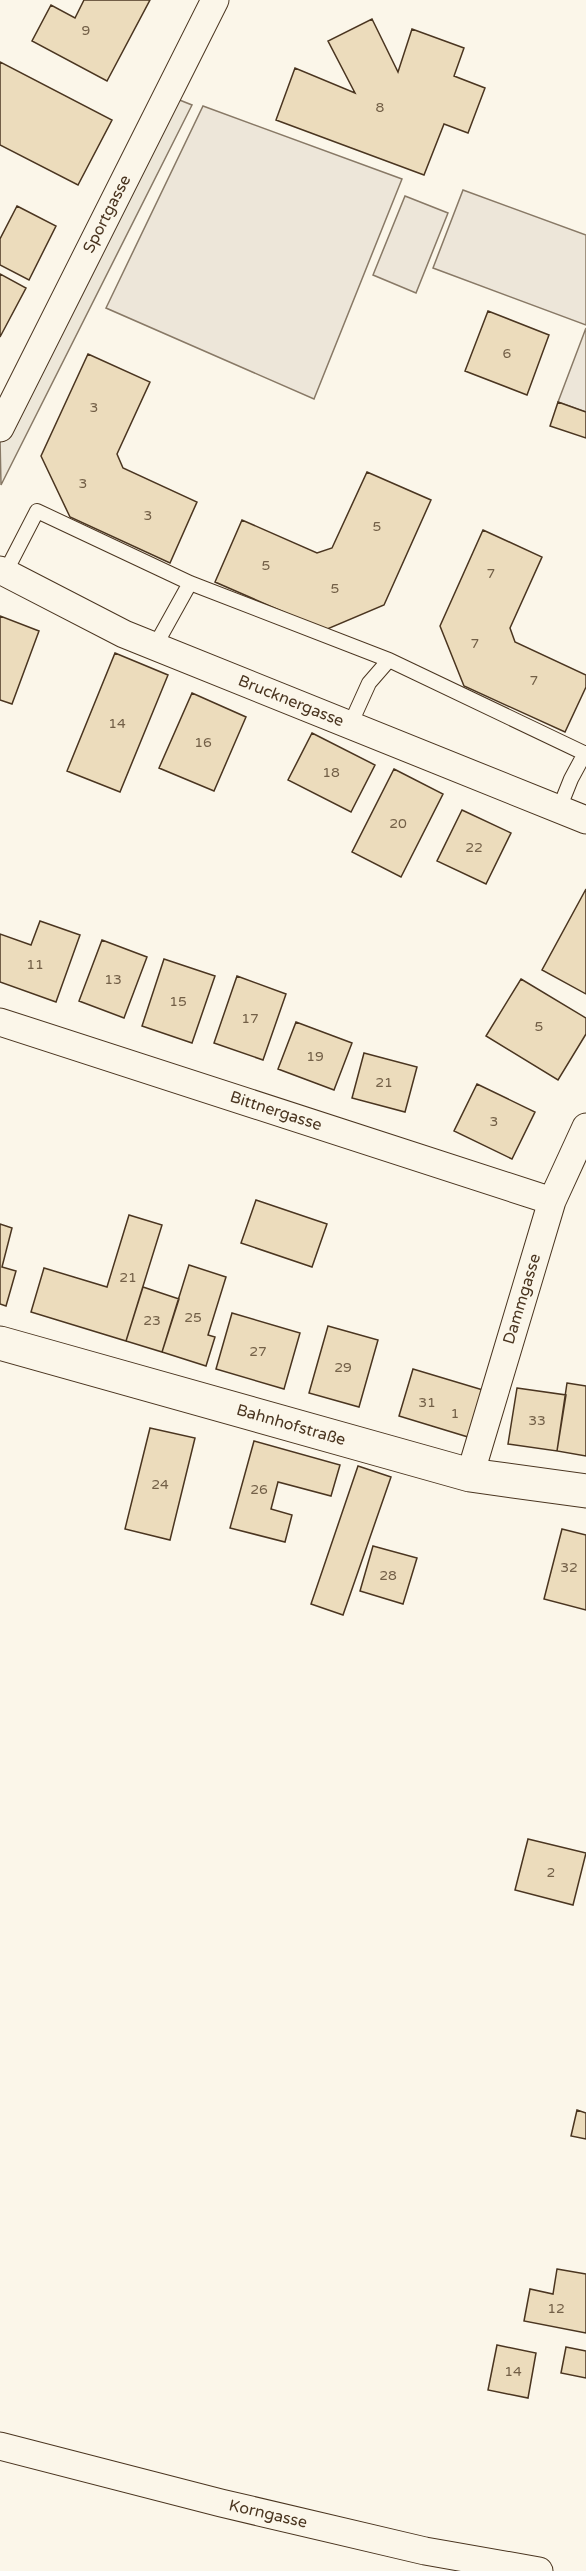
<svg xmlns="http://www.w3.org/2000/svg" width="586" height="2571" font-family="'Varela Round',sans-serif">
  <rect width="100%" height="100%" fill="#fbf6e9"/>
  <path fill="#ede6d9" stroke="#887966" stroke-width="1.5" d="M203,106l199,73 -88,220 -208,-91z
    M463,190l123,45v90l-153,-57z
    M405,196l43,17 -32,80 -43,-18z
    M586,328v84l-28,-10z"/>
  <path fill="#ede7d9" stroke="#887966" stroke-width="1.5" d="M172,97l20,8 -191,380 -1,-47z"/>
  <path fill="#ecdcbc" stroke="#4a3520" stroke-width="1.5" d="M84,0h66l-43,81 -75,-40 19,-36 24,13z
    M372,19l26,53 14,-43 52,19 -10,28 31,12 -17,45 -24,-9 -20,51 -148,-55 19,-52 60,25 -27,-52z
    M0,62l112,58 -34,65 -78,-40z
    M17,206l39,20 -27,54 -29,-15v-26z
    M0,274l26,14 -26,49z
    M488,311l61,24 -22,60 -62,-24z
    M88,354l62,28 -33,72 6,14 74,34 -27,61 -100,-46 -29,-61z
    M558,402l28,10v26l-36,-12z
    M367,472l64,28 -47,105 -59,25 -110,-48 27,-62 75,33 15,-5z
    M483,530l59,27 -32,71 5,14 71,33v12l-21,45 -101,-46 -24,-60z
    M0,616l39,15 -27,73 -12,-4z
    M115,653l53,22 -48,117 -53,-21z
    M192,693l54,24 -32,74 -55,-23z
    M312,733l63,32 -24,47 -63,-32z
    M394,769l49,25 -42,83 -49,-25z
    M462,810l49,23 -25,51 -49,-23z
    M586,889v105l-44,-24z
    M40,921l40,14 -24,67 -56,-20v-48l31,11z
    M102,940l45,17 -23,61 -45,-17z
    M164,959l51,17 -23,67 -50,-17z
    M237,976l49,18 -23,66 -49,-17z
    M521,979l65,39v16l-28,46 -72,-44z
    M296,1022l56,21 -18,47 -56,-21z
    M364,1053l53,14 -12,45 -53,-14z
    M477,1084l58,28 -23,47 -58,-28z
    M256,1200l71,24 -15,43 -71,-24z
    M129,1215l33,10 -36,116 -95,-29 13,-44 63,19z
    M0,1224l12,4 -10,39 14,4 -10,35 -6,-2z
    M189,1265l37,12 -18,58 7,2 -9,29 -44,-14z
    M143,1287l36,12 -17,53 -36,-11z
    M232,1313l68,20 -16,56 -68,-20z
    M328,1326l50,14 -19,67 -50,-14z
    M413,1369l70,21 -15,47 -69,-21z
    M567,1383l19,3v70l-29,-5z
    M517,1388l49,7 -9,56 -49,-7z
    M150,1428l45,10 -25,102 -45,-11z
    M254,1441l86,24 -9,31 -53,-14 -7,27 21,6 -7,27 -55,-14z
    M358,1466l33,11 -48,138 -32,-11z
    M562,1529l24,6v75l-42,-11z
    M373,1546l44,12 -14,46 -43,-13z
    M528,1839l58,14 -13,52 -58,-15z
    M577,2110l9,3v26l-15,-3z
    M557,2269l29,5v59l-62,-12 6,-32 23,5z
    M497,2345l39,8 -8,45 -40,-8z
    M566,2347l20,4v27l-25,-5z"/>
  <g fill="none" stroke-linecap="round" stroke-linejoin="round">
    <g stroke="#4a3520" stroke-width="16">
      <path id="lane" d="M5,573l32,-62 153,72 199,77 197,94
        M155,646l35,-63
        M350,725l19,-42 20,-23
        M559,809l12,-30 14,-26"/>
    </g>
    <g stroke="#4a3520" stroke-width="29">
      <path id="street" d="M0,428l215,-428
        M0,570l124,64 462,186
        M0,1022l552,179
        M470,1475l82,-274 34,-74
        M0,2446l221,57 204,48 114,20"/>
    </g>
    <g stroke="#4a3520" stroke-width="35">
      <path id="secondary" d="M0,1343l470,132 116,16"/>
    </g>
    <use href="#lane" stroke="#fbf6e9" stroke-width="14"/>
    <use href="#street" stroke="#fbf6e9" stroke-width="27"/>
    <use href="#secondary" stroke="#fbf6e9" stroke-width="33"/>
  </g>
  <g text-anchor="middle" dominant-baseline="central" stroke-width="4.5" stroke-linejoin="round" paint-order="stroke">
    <g font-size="14" fill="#725f47">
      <text x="86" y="30">9</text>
      <text x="380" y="107">8</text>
      <text x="507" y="353">6</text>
      <text x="94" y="407">3</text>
      <text x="83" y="483">3</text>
      <text x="148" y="515">3</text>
      <text x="377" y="526">5</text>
      <text x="266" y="565">5</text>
      <text x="491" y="573">7</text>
      <text x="335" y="588">5</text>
      <text x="475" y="643">7</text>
      <text x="534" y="680">7</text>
      <text x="117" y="723">14</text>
      <text x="203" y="742">16</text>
      <text x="331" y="772">18</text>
      <text x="398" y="823">20</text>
      <text x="474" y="847">22</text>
      <text x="35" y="964">11</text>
      <text x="113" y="979">13</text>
      <text x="178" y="1001">15</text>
      <text x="250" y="1018">17</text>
      <text x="539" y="1026">5</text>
      <text x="315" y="1056">19</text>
      <text x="384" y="1082">21</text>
      <text x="494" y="1121">3</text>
      <text x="128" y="1277">21</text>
      <text x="193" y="1317">25</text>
      <text x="152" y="1320">23</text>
      <text x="258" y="1351">27</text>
      <text x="343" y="1367">29</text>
      <text x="427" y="1402">31</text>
      <text x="455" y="1413">1</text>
      <text x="537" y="1420">33</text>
      <text x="160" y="1484">24</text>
      <text x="259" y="1489">26</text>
      <text x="569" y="1567">32</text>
      <text x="388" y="1575">28</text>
      <text x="551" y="1872">2</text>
      <text x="556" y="2308">12</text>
      <text x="513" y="2371">14</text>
    </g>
    <g font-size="16" fill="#4a3520" stroke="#fbf6e9">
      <text transform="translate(107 214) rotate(-63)">Sportgasse</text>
      <text transform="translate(291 701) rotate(22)">Brucknergasse</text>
      <text transform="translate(276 1111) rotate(18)">Bittnergasse</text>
      <text transform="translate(522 1299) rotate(-73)">Dammgasse</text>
      <text transform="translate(291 1425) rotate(16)">Bahnhofstraße</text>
      <text transform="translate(268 2514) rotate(13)">Korngasse</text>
    </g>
  </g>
</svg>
